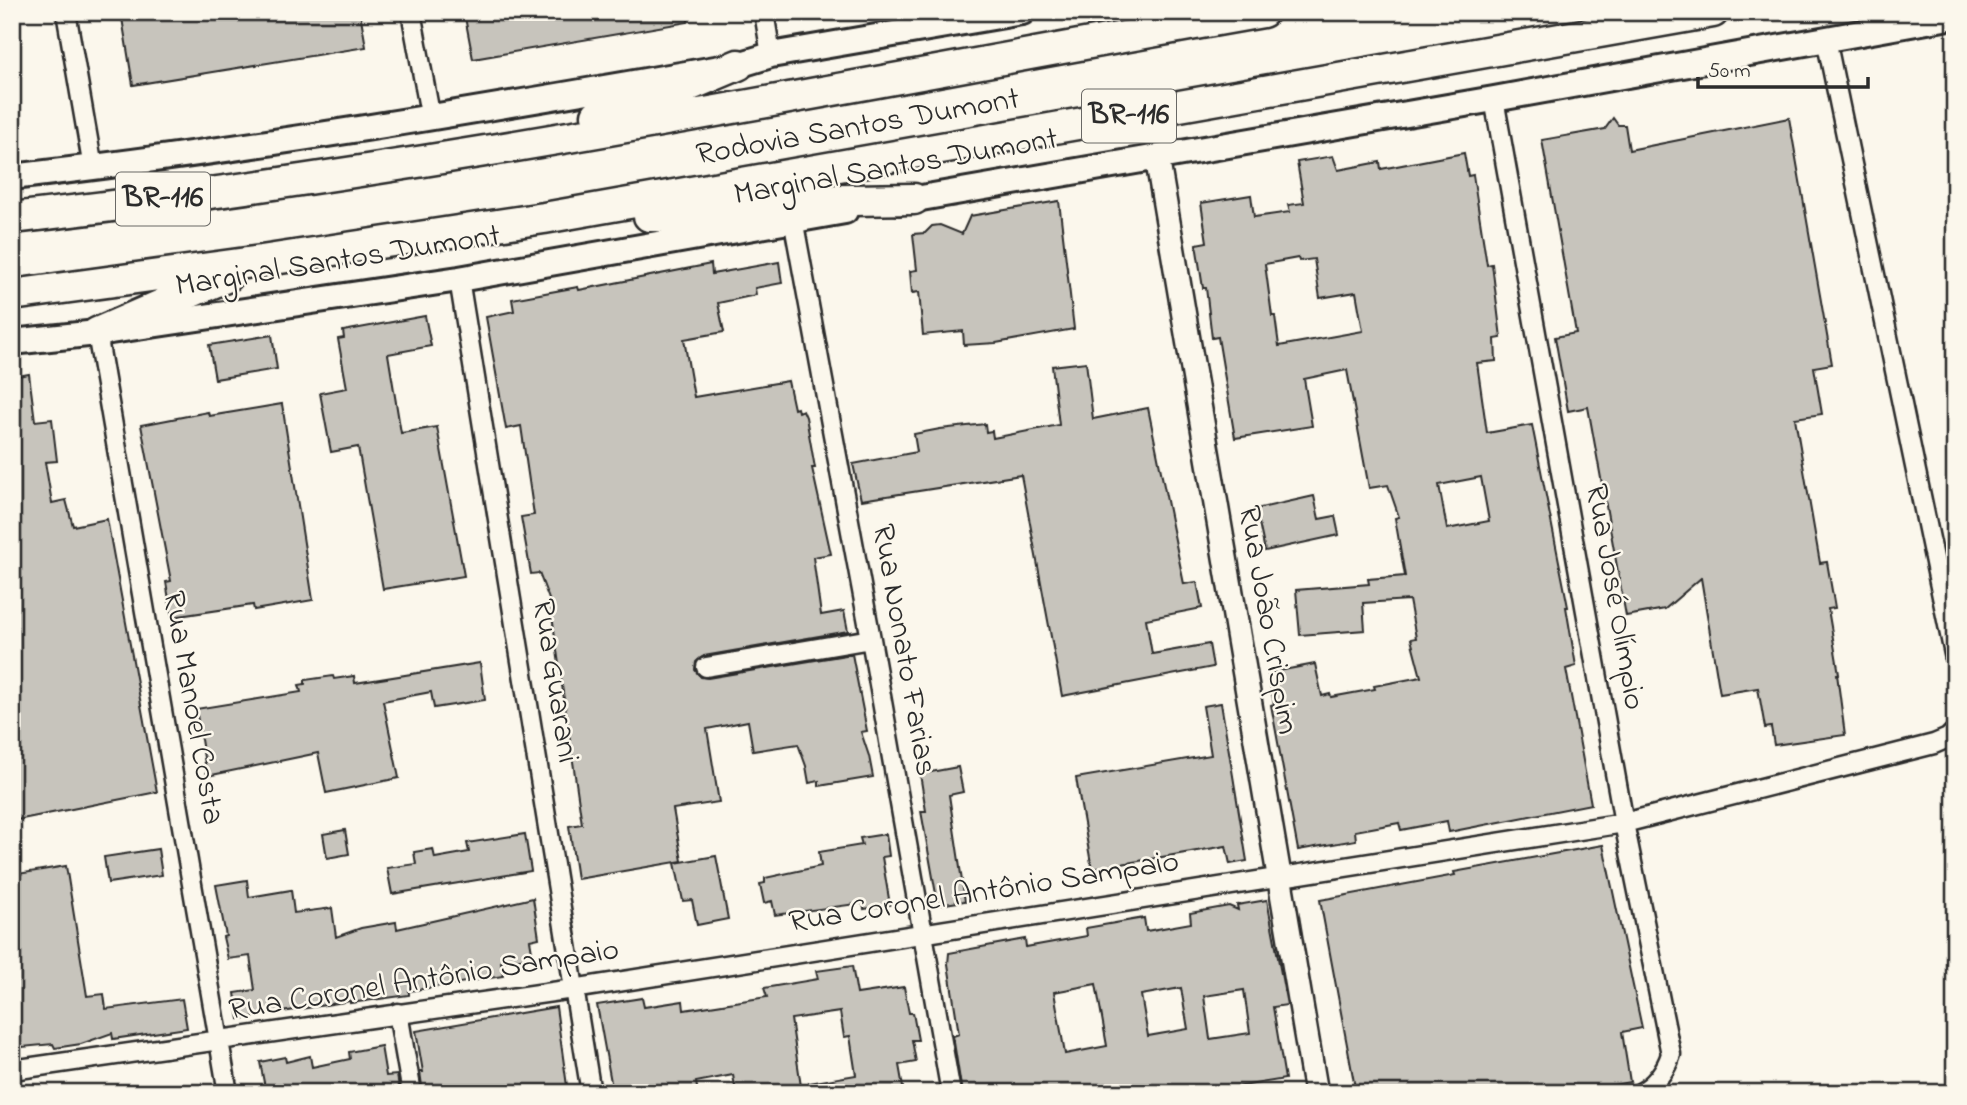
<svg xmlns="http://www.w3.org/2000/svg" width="1967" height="1105" font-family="'Indie Flower',sans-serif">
  <rect width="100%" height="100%" fill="#fbf7ec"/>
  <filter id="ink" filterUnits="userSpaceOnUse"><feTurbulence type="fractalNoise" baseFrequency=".0143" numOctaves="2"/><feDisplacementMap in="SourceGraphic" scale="14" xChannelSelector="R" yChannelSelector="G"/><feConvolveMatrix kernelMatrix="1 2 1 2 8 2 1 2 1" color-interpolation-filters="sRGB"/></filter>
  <g filter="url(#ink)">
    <path fill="#c7c4bc" stroke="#2b2b2b" stroke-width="2" fill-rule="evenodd" d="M121,12h239l6,35 -233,38z
      M464,12h224v10l-215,37z
      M1613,118l5,7h7l4,25 160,-32 43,246 -18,3 8,47 -27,4 25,145 7,-1 8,46 -7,1 11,65h-2l8,61 -71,10 -3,-18 -6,1 -7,-40 -38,6 -19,-116 -36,31 -39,7 -38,-209 -20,4 -13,-74 21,-4 -34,-193 63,-11z
      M1464,153l4,23 5,-1 14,90 5,-1 9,74 -6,1 1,22 -19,2 10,70 45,-8 36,182h-2l10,59 -10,3 25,135 -142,28 -2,-11 -46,9 -2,-7 -44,8 1,9 -58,10 -27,-145 3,-1 -6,-31 47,-9 7,32 8,-2 1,3 44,-8 -1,-3 47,-9 -10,-38 5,-1 -7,-38 -46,3 2,27 -65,5 -4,-45 73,-6 -1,-5 37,-3 -10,-58 4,-1 -11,-32 -19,3 -22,-118 -43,9 8,47 -77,12 -17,-101 -6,1 -6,-50h-3l-7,-44 11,-2 -6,-39 50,-8 3,22 36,-5 -2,-7 16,-2 -7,-41 36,-6 5,14 42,-8 1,7zM1298,258l1,3 15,-2 6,39 36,-6 7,39 -84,15 -4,-30h-3l-7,-52zM1481,477l8,44 -42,8 -8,-44z
      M1059,201l15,128 -78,14 -32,2 -1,-14 -40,4 -4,-43 -7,1 -2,-22 7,-1 -4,-36 12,-1 7,-7 8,-1 22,9 8,-18z
      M779,262l3,21 -27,5 1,7 -38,8 6,29 -40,7 10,58 94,-16 6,28 3,-1 1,4 5,-2 3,7 9,51h-3l19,86 -18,3 8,58 23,-4 4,20 -144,25 -8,6 -1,8 6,7 7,1 144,-24 15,77 -6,1 8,24 4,21 -54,9v-5l-10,2 -3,-17 -8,-22 -45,7 -5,-30 -41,8 12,73 -46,7 9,52 -105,18 -8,-53 13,-2 -32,-222 -11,-29 -8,1 -10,-57 13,-2 -13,-89 -15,3 -20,-112 28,-6 -2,-12 66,-12 1,3 132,-26 1,10z
      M425,316l6,30 -43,8 13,79 36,-6 27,149 -81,13 -25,-142 -27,5 -11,-59 27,-5 -9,-49 6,-1 -1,-7z
      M272,335l5,34 -62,10 -6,-34z
      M1086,362l7,57 55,-11 36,176 13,-2 5,26 -56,11 6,35 57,-10 4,23 -151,29 -41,-221 -160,25 -8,-36 64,-12 -3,-18 26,-5 45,-5 1,8 6,-1 1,7 66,-13 -7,-59z
      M29,374l6,47 17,-2 5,42 -12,1 7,41 14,-3 7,26 34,-7 50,273 -145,29v-444z
      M282,404l31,196 -59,10 -1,-5 -81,12 -6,-35 5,-1 -30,-156 67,-13 1,4z
      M1314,496l5,23 16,-3 4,19 -74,16 -9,-42z
      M480,663l5,37 -51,8 -3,-16 -48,9 16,77 -73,15 -8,-40 -111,23 -11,-67 105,-17 -2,-7 6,-1v-4l28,-4 1,3 20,-3 1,7z
      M1221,703l26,158 -17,3 -4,-18 -134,23 -16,-91 135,-23 -8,-49z
      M958,767l5,25 -14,3 16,106 -27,4 -17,-94h5l-6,-37z
      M345,830l4,24 -22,4 -4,-24z
      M525,834l6,37 -139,23 -5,-26 29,-4 -2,-12 19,-3 2,9 34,-6 -2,-9z
      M886,834l3,22 -7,1 8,48 -26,4 -1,-6 -88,12 -3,-14 -8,2 -4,-19 5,-1v-5l56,-12 -2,-14 43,-7 -2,-7z
      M1603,845l39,183 -20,4 8,50 -61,11h-213l-36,-193 135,-25 -1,-3z
      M158,849l4,26 -54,8 -4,-26z
      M716,856l12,63 -31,6 -5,-25 -9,1 -8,-38z
      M66,866l21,130 17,-2 2,15 76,-10 5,29 -74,11 -1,-6 -31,11 -26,4 -2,-4 -41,4v-173z
      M247,880l2,17 42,-7 3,23 38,-5 4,29 25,-9 35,-6 1,7 136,-31 6,40 -9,2 3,17 -32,5 2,14 -94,15v4l-59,8v-2l-111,18 -4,-26 20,-3 -5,-34 -22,3 -5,-22 3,-1 -10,-51z
      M1267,900l20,105 -14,2 12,72 -67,11 1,3h-257l-9,-57 6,-2 -11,-70 1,-11 76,-14 1,8 61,-11 -1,-8 58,-10 2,13 45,-8 -1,-10 39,-7 9,4 -1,-5zM1096,984l11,62 -42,8 -11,-62zM1181,988l7,41 -40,7 -7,-41zM1244,990l6,43 -40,6 -6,-43z
      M852,966l5,28 47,-7 5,26h4l5,27h-6l4,22 -17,3 5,28h-94l-1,-10 47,-8 -6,-39 -6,1 -4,-25 -49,7 11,74h-66l-3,-18 -37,7 2,11h-85l-16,-88 45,-7 2,9 39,-6 1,9 83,-13 -3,-9 54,-9 -2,-8z
      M556,1007l12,86h-145l-3,-21h3l-7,-41z
      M381,1046l5,30 11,-1 3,18h-134l-6,-31 25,-5 1,5 24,-6 2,11 38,-8 -1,-7z"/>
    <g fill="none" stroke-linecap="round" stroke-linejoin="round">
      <g stroke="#2b2b2b" stroke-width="23">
        <path id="minor" d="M66,12l27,156
          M411,12l20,107
          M764,12l7,43
          M1826,39l129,620
          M1494,99l130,724 47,231c-5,16 -16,31 -31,39
          M793,219l78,420 80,454
          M459,279l132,814
          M97,333l131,760
          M706,667l165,-28
          M398,1013l14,80
          M12,1070l561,-81 1051,-166 310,-79 14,-6 7,-7"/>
      </g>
      <g stroke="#2b2b2b" stroke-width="28">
        <path id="tertiary" d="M1157,157l159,936"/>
      </g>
      <g stroke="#2b2b2b" stroke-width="30">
        <path id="secondary" d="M12,177c244,-28 484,-70 726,-112l33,-10 251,-43
          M898,202l596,-103 461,-83
          M12,342l85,-9 362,-54 386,-68"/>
      </g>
      <g stroke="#2b2b2b" stroke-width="35">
        <path id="trunk" d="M597,115l70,-20 71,-30
          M649,216h27l113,-15 125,-2
          M12,218c421,-47 835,-133 1251,-206
          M12,295l249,-34 283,-43 1169,-206
          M97,333l131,-57"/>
      </g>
      <use href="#minor" stroke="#fbf7ec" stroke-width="18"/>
      <use href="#tertiary" stroke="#fbf7ec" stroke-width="23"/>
      <use href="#secondary" stroke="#fbf7ec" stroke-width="24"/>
      <use href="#trunk" stroke="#fbf7ec" stroke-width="30"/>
    </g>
  </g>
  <g text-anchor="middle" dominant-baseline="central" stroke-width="5" stroke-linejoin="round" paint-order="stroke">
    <g fill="#fbf7ec" stroke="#696865" stroke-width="2">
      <rect x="1082" y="89.5" width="94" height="53" rx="5"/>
      <rect x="116" y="172.5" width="94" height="53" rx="5"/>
    </g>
    <g font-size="30" font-weight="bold" fill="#2b2b2b">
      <text x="1129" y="116">BR-116</text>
      <text x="163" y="199">BR-116</text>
    </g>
    <g font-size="32" fill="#2b2b2b" stroke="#fbf7ec">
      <text transform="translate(858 128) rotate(-10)">Rodovia Santos Dumont</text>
      <text transform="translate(896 168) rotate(-10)">Marginal Santos Dumont</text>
      <text transform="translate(338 262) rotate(-9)">Marginal Santos Dumont</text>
      <text transform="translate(1614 597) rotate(80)">Rua José Olímpio</text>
      <text transform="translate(1267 620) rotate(80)">Rua João Crispim</text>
      <text transform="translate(903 650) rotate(80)">Rua Nonato Farias</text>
      <text transform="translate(554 681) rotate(81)">Rua Guarani</text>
      <text transform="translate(192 708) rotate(80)">Rua Manoel Costa</text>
      <text transform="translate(984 893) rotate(-9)">Rua Coronel Antônio Sampaio</text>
      <text transform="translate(424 981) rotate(-9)">Rua Coronel Antônio Sampaio</text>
    </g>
  </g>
  <rect width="1967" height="1105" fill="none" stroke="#fbf7ec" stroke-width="42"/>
  <rect x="21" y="21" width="1925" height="1063" fill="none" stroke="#2b2b2b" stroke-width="2.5" filter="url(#ink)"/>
  <path d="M1698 77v10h170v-10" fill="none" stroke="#2b2b2b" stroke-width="3.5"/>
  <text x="1708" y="77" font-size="21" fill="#2b2b2b" stroke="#fbf7ec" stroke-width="5" paint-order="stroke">50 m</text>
</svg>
